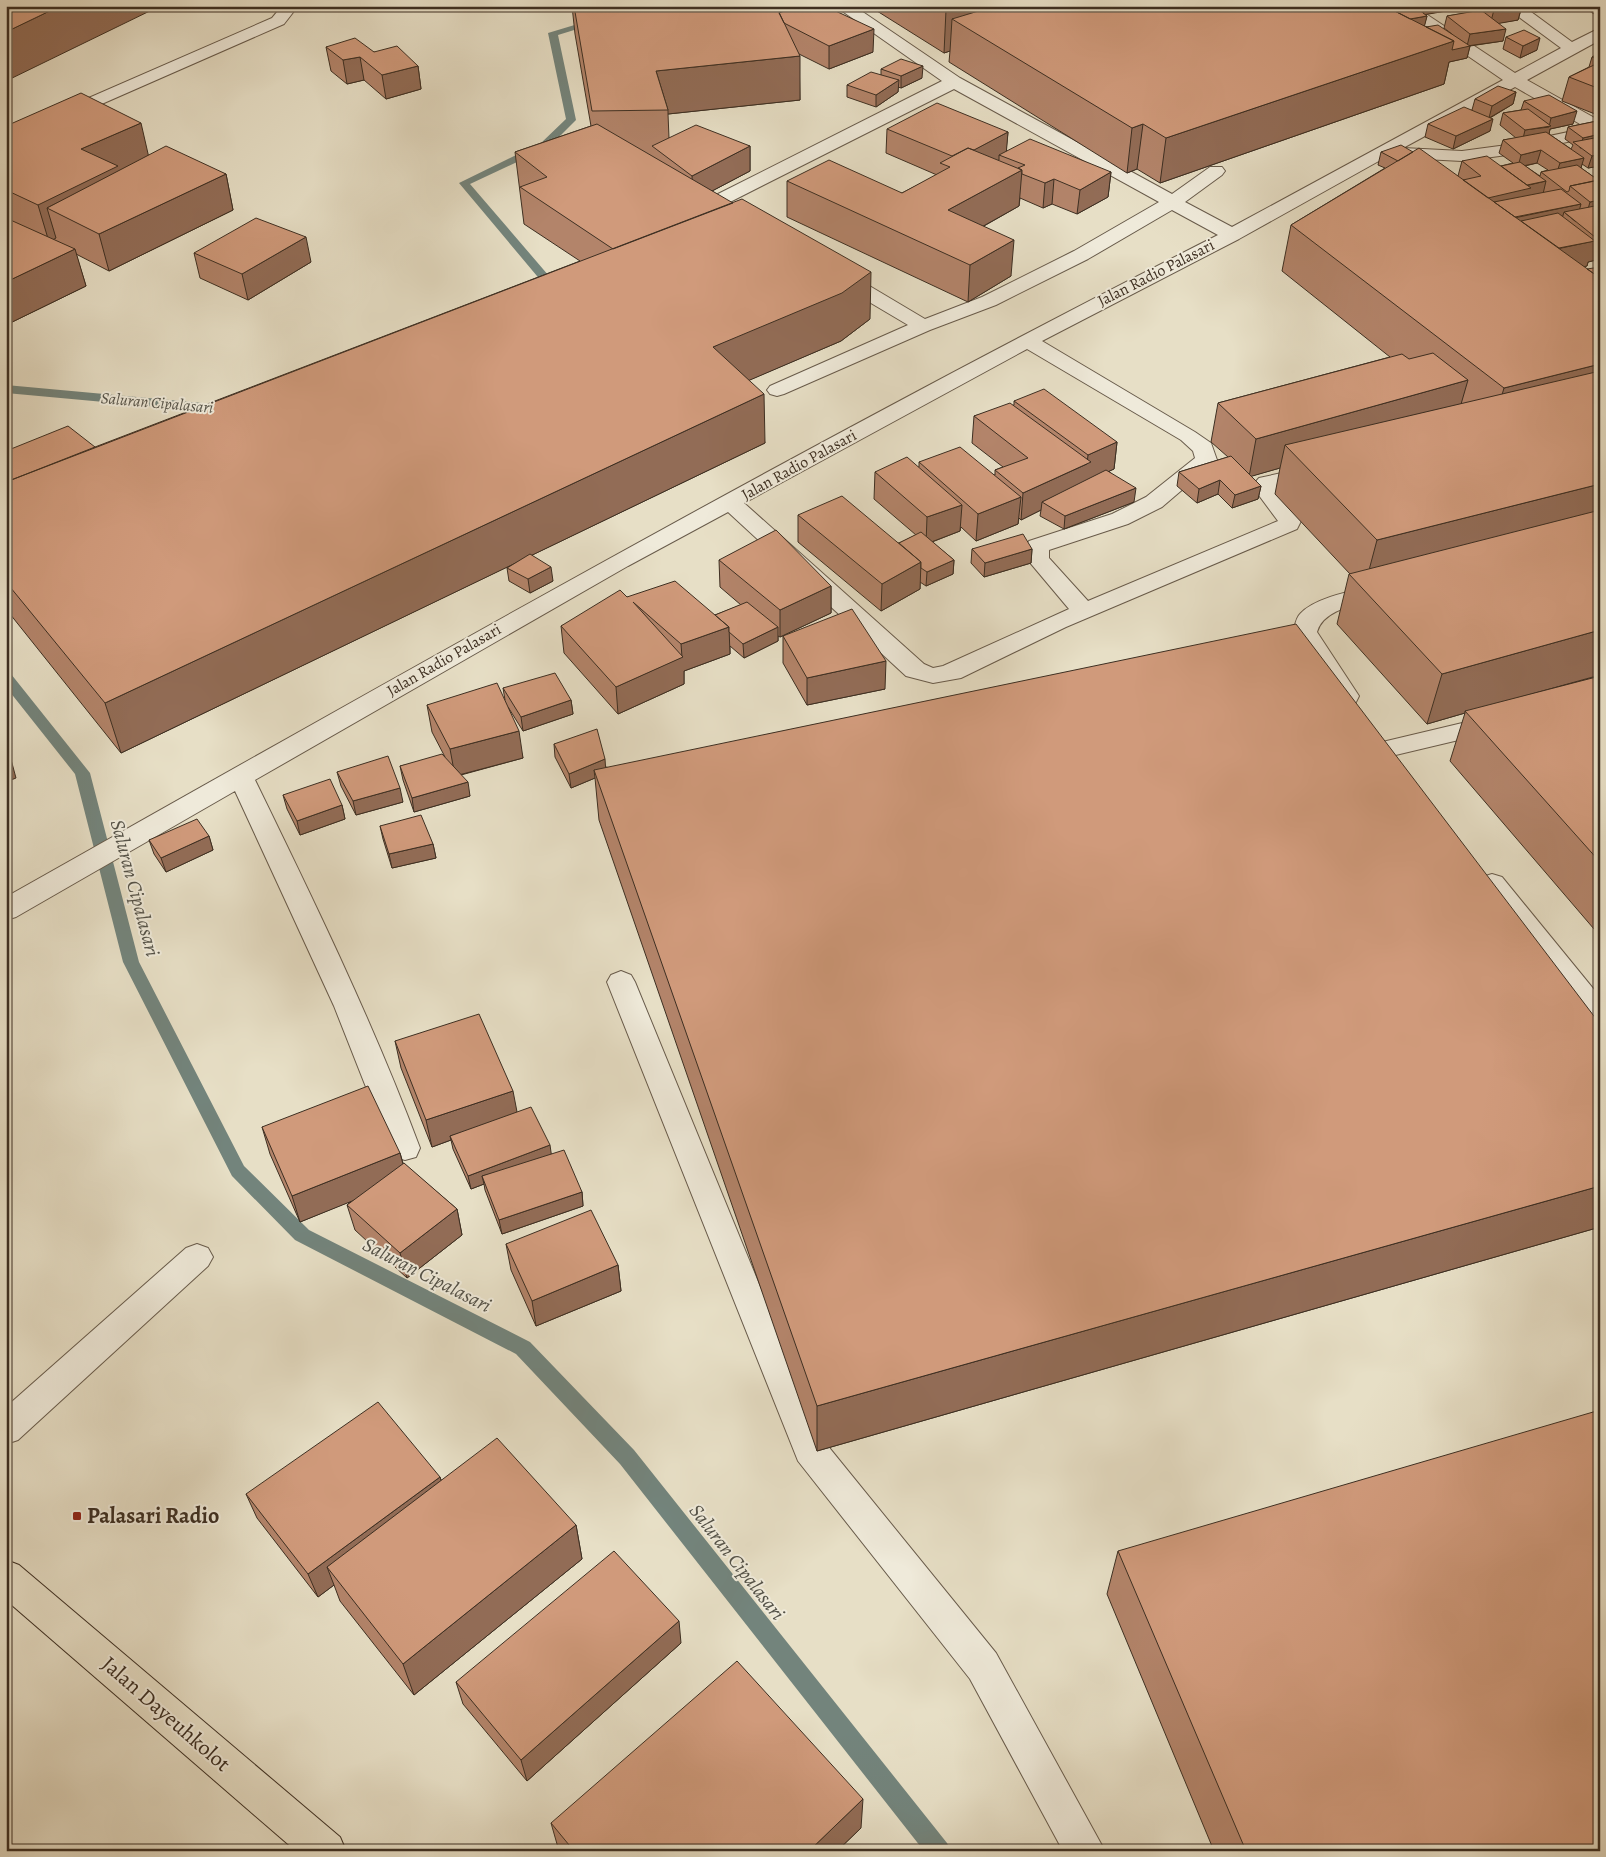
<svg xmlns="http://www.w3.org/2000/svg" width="1606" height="1857" font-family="Alegreya,serif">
  <rect width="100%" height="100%" fill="#e7dfc6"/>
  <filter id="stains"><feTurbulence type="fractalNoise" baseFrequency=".004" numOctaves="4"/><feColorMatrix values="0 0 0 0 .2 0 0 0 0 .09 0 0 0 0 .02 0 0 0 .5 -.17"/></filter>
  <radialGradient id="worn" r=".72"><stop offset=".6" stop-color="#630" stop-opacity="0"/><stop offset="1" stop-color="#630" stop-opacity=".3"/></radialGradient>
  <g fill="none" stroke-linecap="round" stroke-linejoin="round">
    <path fill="#73847c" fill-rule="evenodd" d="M589,6h10l14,12 -55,17 18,85 -27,27 -79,37 85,99 -16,8 -6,-3 9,-6 -83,-99 82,-40 25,-24 -18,-86 53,-16z
      M6,385l218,20 6,4 -6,4 -218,-20z
      M6,672l5,2 79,99 49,189 105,204 65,64 221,112 104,108 313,393 4,8h-27l-304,-387 -104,-110 -221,-114 -63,-64 -109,-214 -48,-188 -69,-87z"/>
    <g stroke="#685b4b" stroke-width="2">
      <path id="minor" d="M282,6h16l-14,18 -278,122v-12l266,-116z
        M835,6h19l106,72 212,116 38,-27h12l3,4 -3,4 -37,27 47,25 271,-147 -108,-74h19l101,67 46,-25 -57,-42h19l49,36 28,-14v12l-73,40 73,41v14l-93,20 -45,6 -76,-4 -147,82 -197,102 153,91 16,11 6,17 -55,47 -34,17 -79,26v8l39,43 190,-80 -26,-35 7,-8 55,-12 8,1 3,5 -3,5 -46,11 25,33 -4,8 -231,98 -105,51 -28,5 -27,-7 -178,-164 -100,54 -373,214c59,121 118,242 165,368l-4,9 -11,3 -11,-3 -4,-9 -56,-142 -99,-215 -219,126 -10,3v-23c401,-226 801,-454 1212,-662l-46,-25 -84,49 -92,46 -66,25 -146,64 -7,2 -7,-2 -3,-4 3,-4 138,-61 -76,-45 -3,-4 3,-4h14l79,47 57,-22 92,-46 85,-49 -205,-113 -224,113 1,3 24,16 -2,4c-16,4 -35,-10 -41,-23l6,-8 224,-113zM1515,87l72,41 -80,17 -45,6 -59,-3zM1027,349l154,91 12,11 2,7 -49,39 -34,17 -83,27 -3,5 1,13 42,50 -126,57 -10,2 -9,-4 -180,-161z
        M1582,6h18v11z
        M1377,585l8,2 4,5 -4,5c-22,7 -61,10 -68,35l42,64 -3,6 -9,2 -9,-2 -45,-70c2,-6 3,-14 7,-18 15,-17 56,-24 77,-29z
        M1496,715l9,2 3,6 -3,6 -122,29 -9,-2 -4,-6 4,-6z
        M1492,874l10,3 98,120v31l-10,-3 -108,-134 -3,-7 3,-7z
        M621,971l10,4 4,7 188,458 173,213 109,198h-42l-93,-172 -172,-218 -191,-479 4,-7z
        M197,1244l11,4 5,9 -5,9 -190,174 -12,4v-37l180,-159z"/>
    </g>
    <g stroke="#3d2f22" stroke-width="2">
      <path id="major" d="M6,1560l13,5 321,272 6,14h-50l-290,-251z"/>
    </g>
    <use href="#minor" fill="#efeada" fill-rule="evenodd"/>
    <use href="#major" fill="#e7dfc6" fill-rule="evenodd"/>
  </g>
  <path fill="#b3846a" stroke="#3d2f22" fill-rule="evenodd" d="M572,6h204l3,7 94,39 -44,17 -30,-15 1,46 -132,14 1,24 81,8v25l-38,20 158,128 -29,22 -92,39 16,63 -233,112 21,26 -23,12 -21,-12 -2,-13 4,-3 -390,188 -115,-144v-158l89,-4 485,-186 -56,-37 -9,-72 76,-26 -16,-92z
    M869,6h584l-1,4 -27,4 2,2 -3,10 28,8 -8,-6 3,-12 26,-4 -7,-6h56l-4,14 -20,3 5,18 -33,5 -3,12 -18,4 -5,22 -284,99 -23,-14 -10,4 -178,-111 1,-11 -6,2z
    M1527,6h45l-37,6z
    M1506,37l31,13 -17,8 -17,-9z
    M326,47l48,5 44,14 3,23 -35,10 -22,-19 -17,4 -16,-13z
    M1600,53v63l-38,-15 7,-24 20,-10 3,-10z
    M881,69l41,9 -21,10 -3,-1v5l-22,15 -29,-10v-12l34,-10z
    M1516,92l-3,12 -23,14v13l-37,18 -28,-12 3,-13 44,-14 3,-11z
    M1524,101l49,23 -23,5 -1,5 22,15 2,-4 -8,-6 3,-12 29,-6 3,45 -12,2 -6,-4 -1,4 17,12 2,79 -12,3 -1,4h-3l-32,422 48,-12v260l-150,-175 15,-48 -38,11 -90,-100 12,-50h1l-75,-80 5,-26 -29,8 10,10 -3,13 -26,9 -14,-14 -21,9 -20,-17 2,-14 49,-15 -17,-15 7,-39 172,-46 -108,-86 9,-46 94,-57 -7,-3 3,-13 77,24 4,-15 39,5 12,-3 -14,-10 4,-13 13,-2 -16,-13 3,-12 18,-3zM1537,163l11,7 -7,2 -1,4 -15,-10z
    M6,126l143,30 77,18 7,36 -124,61 -33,-17 10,32 -80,39z
    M887,129l121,3 -2,19 105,21 -3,25 -31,17 -25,-10 -9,4 -23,-10 -1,8 -35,20 27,50 -43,26 -181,-85v-36l115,12 35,-18 -51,-22z
    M194,253l117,9 -63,38 -48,-22z
    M1014,401l103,41 -3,27 -5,2 25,31 -70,27 -24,-13 1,-6 -20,10 -2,-2 -1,6 -42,17 -15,-14 -1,4 -28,11 22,18 -1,14 -27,12 -6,-4v7l-39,22 -83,-69v-27l101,28 17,-8 -42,-36 1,-27 44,-5v-5l76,13v-5l8,-3 -31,-24 2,-27 40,-11z
    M972,549h60l-1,14 -47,14 -13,-14z
    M719,560l112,26v27l-51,24 -2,-1v5l-34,17 -14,-12v8l-46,17v13l-66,30 -54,-61 -3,-27 66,-29 88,18 26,-10 -21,-18z
    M783,636l102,53 -78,16 -24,-42z
    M503,688l68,12 2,14 -50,17 -15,-24 15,51 -62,17 9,21 -56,16 -11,-32 -3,-14 45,-9 -13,-25 -5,-27 78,-5z
    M554,744l52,23 994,257v203l-783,224 -218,-631 -4,-42 -24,10 -16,-31z
    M337,772l66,30 -47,13 -15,-29z
    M283,795l59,10 3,14 -45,16 -13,-26z
    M380,826l53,18 3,14 -44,10 -9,-29z
    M209,836l4,14 -47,22 -12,-18 -5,-14z
    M395,1041l122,71 65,80 1,14 -81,28 -17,-44 -1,-6 -13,5 -18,-40 -2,-9 -19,7 -31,-79z
    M262,1127l138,26 3,10 54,46 5,26 -55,43 -52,-48 -8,-25 4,-4 -51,21 -30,-68z
    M506,1244l112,21 3,26 -85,35 -25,-56z
    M440,1477l1,3 135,45 6,34 -168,136 -74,-94 -6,-16 -16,12 -61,-79 -11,-24z
    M1118,1551l482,300h-386l-107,-257z
    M681,1643l-154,138 -64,-77 -7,-22z
    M551,1823l310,5 -24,23h-278z"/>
  <path fill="#926c56" stroke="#3d2f22" d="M60,6h100l-154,75v-49z
    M959,6h145l-152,13 -2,32 -6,2 2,-43z
    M1425,6h28l-1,4 -29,5z
    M1495,6h27l-4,14 -28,5z
    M1536,6h36l-37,6z
    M1427,16l-3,12 -35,-5z
    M874,29l-1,23 -44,17v-23z
    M1506,29l-3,12 -36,5 3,-12z
    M1540,38l-3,12 -17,8 3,-12z
    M1454,41l16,5 -3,12 -18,4 -5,22 -284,99 6,-45z
    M800,56v44l-132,14v-4l-12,-39z
    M360,57l4,23 -17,4 -4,-24z
    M418,66l3,23 -35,10 -4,-24z
    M923,66l-1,12 -21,10v-12z
    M899,80l-1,12 -22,15v-12z
    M1516,92l-3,12 -24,14 3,-12z
    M1577,111l-4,13 -23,5 -2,10 -26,4 3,-13 24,-3 2,-9z
    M1493,119l-3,12 -37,18 3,-13z
    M141,123l8,35 -102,50 9,30 -7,4 -11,-37 43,-56z
    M1143,124l-6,45 -10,4 5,-45z
    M1008,132l-2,24 -7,-1v5l-42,23 1,-25z
    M1600,134v12l-20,2 3,-10z
    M750,146v25l-57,30 -1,-25z
    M1541,150l-4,13 -19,4 3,-12z
    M1600,154v12l-12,2 4,-12z
    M1584,158l-4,13 -24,4 4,-12z
    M1022,170l-3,36 -73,41 2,-37z
    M1111,172l-3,25 -31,17 3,-24z
    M226,174l7,36 -124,61 -10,-37z
    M1054,179l-2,25 -9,4 2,-25z
    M1546,181l-3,13 -19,19 -55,-11 48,-14z
    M1600,200v23l-17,4 7,-25z
    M1581,204l-5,18 -12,-10 -6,20 -63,-10z
    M1600,236v23l-12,3 -1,4 -52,11 8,-25 51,-11 1,-4z
    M306,237l5,25 -63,38 -6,-26z
    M1014,240l-3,36 -43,26 2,-37z
    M75,249l11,37 -80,39v-43z
    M871,272l-1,47 -29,22 -126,54 -2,-48z
    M1600,364v44l-110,28 14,-48z
    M1468,380l-11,38 -172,27 -5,23 -31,9 7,-38z
    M764,394l1,49 -644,310 -16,-50z
    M1117,442l-3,27 -72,33 -1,8 -20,10 2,-27 64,-29 1,-9z
    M1220,480l-2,14 -21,9 2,-14z
    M1600,484v45l-236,60 13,-49z
    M1261,486l-3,13 -26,9 3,-13z
    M1136,488l-2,14 -70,27 1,-13z
    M1021,497l-3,27 -42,17 2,-27z
    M962,505l-2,26 -34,13 1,-27z
    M1032,549l-1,14 -47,14 1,-14z
    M954,560l-1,14 -27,12 1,-14z
    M921,562l-1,27 -39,22 1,-27z
    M551,567l2,14 -23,12 -2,-14z
    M831,586v27l-51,24v-27z
    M729,627l1,27 -46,17v13l-66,30 -2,-27 66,-30 -1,-13z
    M778,627v14l-34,17 -1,-14z
    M1600,630v45l-133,37 -2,-1v2l-38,11 15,-50z
    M886,661l-1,28 -78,16v-27z
    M571,700l2,14 -50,17 -2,-14z
    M519,731l4,27 -68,18 -5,-27z
    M6,741l10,37 -10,4z
    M605,759l1,14 -12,-3 1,8 -24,10 -2,-14z
    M468,782l2,14 -56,16 -2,-14z
    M400,788l3,14 -47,13 -3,-14z
    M342,805l3,14 -45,16 -3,-14z
    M209,836l4,14 -47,22 -5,-14z
    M433,844l3,14 -44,10 -3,-14z
    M513,1091l5,26 -68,19 1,4 -19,7 -6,-27z
    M550,1145l2,14 -70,17 2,8 -13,5 -3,-13z
    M400,1153l7,26 -107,43 -8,-26z
    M1600,1186v41l-783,224v-45z
    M582,1192l1,14 -81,28 -3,-14z
    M457,1209l5,26 -55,43 -7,-25z
    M618,1265l3,26 -85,35 -4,-25z
    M440,1477l7,24 -120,66 7,18 -16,12 -10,-23z
    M576,1525l6,34 -168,136 -11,-31z
    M679,1621l2,22 -154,138 -6,-21z
    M863,1799l-2,29 -24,23h-28z"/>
  <path fill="#d09a7b" stroke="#3d2f22" d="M6,6h54l-54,26z
    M574,6h202l24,50 -144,15 12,39 -76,1z
    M797,6h28l49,23 -45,17 -45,-23 -5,-10z
    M940,6h19l-13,4z
    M995,6h390l69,35 -288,97 -23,-14 -11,4 -180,-109z
    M1385,6h29l13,10 -17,3z
    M1481,10l25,19 -36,5 -23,-18z
    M1438,25l32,21 -18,4 2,-9 -28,-14z
    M1524,30l16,8 -17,8 -17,-9z
    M355,38l19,14 23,-6 21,20 -36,9 -22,-18 -17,3 -17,-13z
    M1600,53v7l-8,-3z
    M901,59l22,7 -22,10 -20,-7z
    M1594,65l6,2v22l-31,-12z
    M871,72l28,8 -23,15 -29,-10z
    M1498,86l18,6 -24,14 -17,-7z
    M81,93l60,30 -60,26 37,17 -80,39 -32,-15v-64z
    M1549,95l28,16 -26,7 -27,-17z
    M937,103l71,29 -34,18 -6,-2 -16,8 -65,-27z
    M1464,107l29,12 -37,17 -28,-12z
    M1528,109l23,17 -26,4 -22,-17z
    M1597,121l3,2v11l-17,4 -15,-11z
    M597,124l136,79 -120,46 -93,-62 27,-10 -32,-25z
    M696,125l54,21 -58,30 -40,-30z
    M1546,132l38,26 -24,5 -19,-13 -20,5 -18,-15z
    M1600,137v17l-8,2 -19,-14z
    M1030,139l81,33 -31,18 -26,-11 -9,4 -23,-9v-4l-4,-2 7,-3 -26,-10z
    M1401,145l12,7 -15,9 -17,-9z
    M166,146l60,28 -127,60 -52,-26z
    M968,148l54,22 -74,40 66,30 -44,25 -183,-84 42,-21 73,33 48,-26 -10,-4z
    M1419,148l181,130v86l-96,24 -213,-163z
    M1487,156l44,32 -43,10 -25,-18 18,-4 -19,-15z
    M1520,162l26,19 -19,4 -26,-19z
    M1577,165l21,15 -28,6 -1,5 -2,1 -26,-20z
    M1600,180v20l-10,2 -20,-16z
    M1561,189l20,15 -66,13 -21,-15z
    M742,199l129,73 -29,21 -129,54 51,47 -659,309 -99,-121v-100z
    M1600,205v31l-5,1 -31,-25z
    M1558,213l37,28 -36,7 -38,-27z
    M6,218l69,31 -69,33z
    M256,218l50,19 -64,37 -48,-21z
    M1600,267v11l-13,-9z
    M1433,353l35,27 -212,59 -38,-36 184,-49 7,5z
    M1600,371v113l-223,56 -92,-95z
    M1044,389l73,53 -29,13 -74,-54z
    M1010,403l81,59 -68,31 -28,-23 33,-12 -54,-42z
    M68,426l27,21 -89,35v-31z
    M960,447l61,50 -43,17 -59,-52z
    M1231,456l30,30 -26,9 -15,-15 -21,9 -20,-17z
    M907,457l55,48 -35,12 -52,-45z
    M1106,470l30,18 -71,28 -23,-14z
    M842,496l79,66 -39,22 -84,-69z
    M1600,510v120l-158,44 -93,-100z
    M776,530l55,56 -51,24 -61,-50z
    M921,532l33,28 -27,12 -6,-4v-6l-22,-19z
    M1023,534l9,15 -47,14 -13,-14z
    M530,554l21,13 -23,12 -21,-11z
    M675,581l54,46 -48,17 -48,-42 50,55 -67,30 -55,-61 59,-36 7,7z
    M747,602l31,25 -35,17 -14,-12v-5l-14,-12z
    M852,609l34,52 -79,17 -24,-42z
    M1296,624l304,400v162l-783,220 -223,-636z
    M555,673l16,27 -50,17 -18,-29z
    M1600,676v186l-135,-151z
    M497,683l22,48 -69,18 -23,-44z
    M597,729l8,30 -36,15 -15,-30z
    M442,754l26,28 -56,16 -12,-32z
    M388,756l12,32 -47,13 -16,-29z
    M330,779l12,26 -45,16 -14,-26z
    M421,815l12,29 -44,10 -9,-28z
    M197,819l12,17 -48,22 -12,-18z
    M479,1014l34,77 -87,29 -31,-79z
    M368,1086l32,67 -108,43 -30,-69z
    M531,1107l19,38 -82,31 -18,-40z
    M564,1150l18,42 -83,28 -17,-44z
    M404,1163l53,46 -57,44 -53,-48z
    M591,1210l27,55 -86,36 -26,-57z
    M378,1402l62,75 -132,97 -62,-80z
    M1600,1410v441h-354l-128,-300z
    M497,1438l79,87 -173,139 -76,-97z
    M614,1551l65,70 -158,139 -65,-78z
    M737,1661l126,138 -54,52h-235l-23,-28z"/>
  <rect fill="#8f2418" stroke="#efeada" stroke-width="2" x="72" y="1511" width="10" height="10" rx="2.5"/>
  <g text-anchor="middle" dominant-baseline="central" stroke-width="4" stroke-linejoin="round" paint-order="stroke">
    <g font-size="16" fill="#3d2f22" stroke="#efeada">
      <text transform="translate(1156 273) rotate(-27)">Jalan Radio Palasari</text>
      <text transform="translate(799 465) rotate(-29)">Jalan Radio Palasari</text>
      <text transform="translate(444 660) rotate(-30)">Jalan Radio Palasari</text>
    </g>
    <g font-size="16" font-style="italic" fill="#545248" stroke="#efeada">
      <text transform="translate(157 403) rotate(5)">Saluran Cipalasari</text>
    </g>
    <g font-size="20" font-style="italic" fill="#545248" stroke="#efeada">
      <text transform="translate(135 888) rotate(75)">Saluran Cipalasari</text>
      <text transform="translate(427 1275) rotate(27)">Saluran Cipalasari</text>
      <text transform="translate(737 1562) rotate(52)">Saluran Cipalasari</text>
    </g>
    <g font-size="22" font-weight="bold" fill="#3d2f22" stroke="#efeada" text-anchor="start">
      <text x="87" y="1516">Palasari Radio</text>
    </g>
    <g font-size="22" fill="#3d2f22" stroke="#efeada">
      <text transform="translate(166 1714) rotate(41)">Jalan Dayeuhkolot</text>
    </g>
  </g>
  <rect width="1606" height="1857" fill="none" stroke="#e7dfc6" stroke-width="25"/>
  <rect x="8" y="8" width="1591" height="1842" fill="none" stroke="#3d2f22" stroke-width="2.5"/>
  <rect x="12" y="12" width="1581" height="1832" fill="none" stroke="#3d2f22"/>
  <rect width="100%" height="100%" filter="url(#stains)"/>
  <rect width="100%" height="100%" fill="url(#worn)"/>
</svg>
